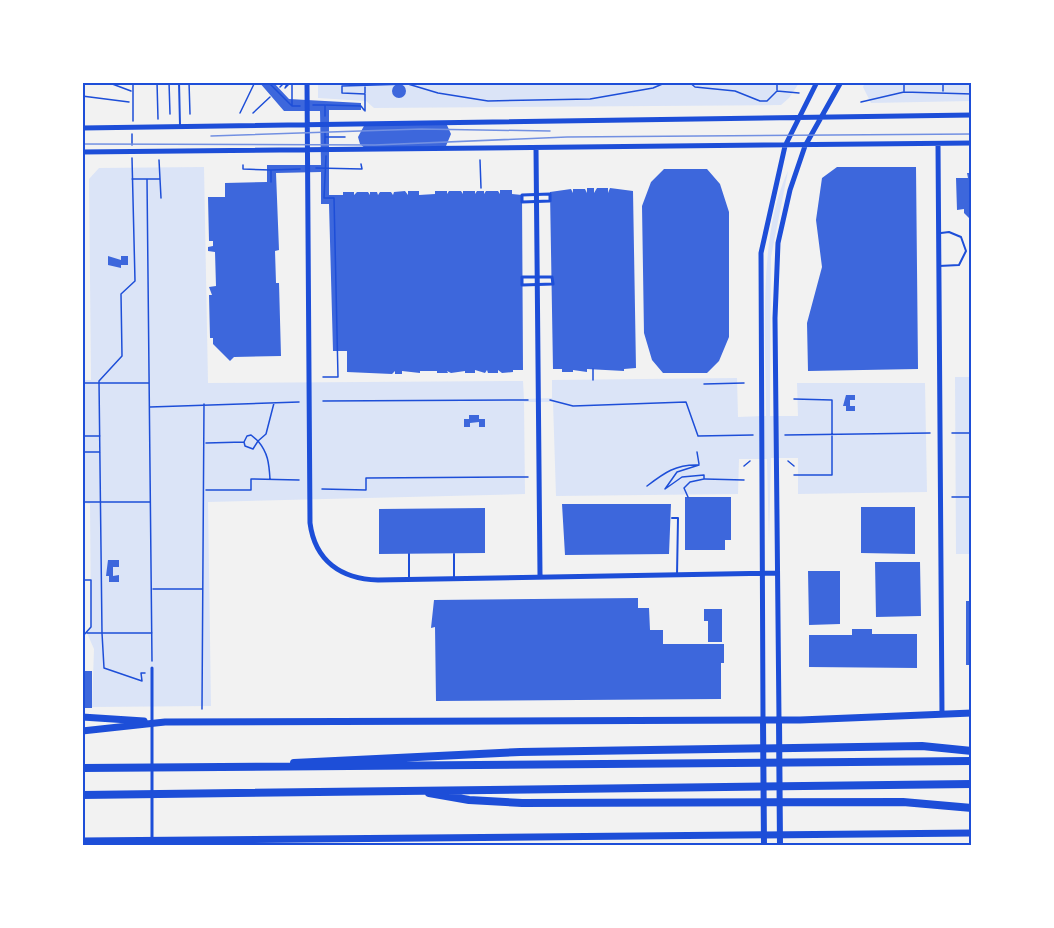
<svg xmlns="http://www.w3.org/2000/svg" width="1054" height="928" font-family="'Archivo Narrow',sans-serif">
  <rect width="100%" height="100%" fill="#f2f2f2"/>
  <path fill="#dbe4f7" d="M865,82l106,1v18l-100,2 -8,-16z
    M318,83h481l-10,15 -8,7 -407,3 -8,-7 -48,-3z
    M204,167l4,216 315,-2 1,18 28,-1v-18l185,-2 1,39 28,-1c0,-72 -9,-180 22,-245l-17,86 -1,159h28l-1,-33h128l2,109 -129,2v-36h-27l-2,87 -2,-86h-28l-1,35 -182,2 -3,-94h-29l1,92 -317,8 3,204 -119,1 2,-58 -7,-16 4,-6 -1,-123 -7,-1 -1,-123h9l-2,-201 10,-11z
    M955,377h16v177h-15z"/>
  <path fill="#3d67dc" d="M259,82h14l16,17 72,4v7h-32v85h14v-3h11v3l3,-3h11l2,3v-3h7l1,3 2,-3h11l2,3 1,-3 11,-1 3,4v-4h11v4l16,-1v-3h12v3l2,-3h12l2,3v-3h12v3l2,-3h7v3l2,-3h12l2,3v-4h12v4l10,1 1,175h-10v2l-11,1 -4,-3v3h-10l-1,-3 -2,3 -10,-3v3h-10v-2l-14,2 -4,-2 1,2h-11v-2h-17v2l-18,-2v3h-7v-3l-3,3 -45,-2v-21h-14l-4,-147h-8v-32l-45,1 3,77 -4,1 1,32h3l2,73 -47,1 -4,4 -17,-17v-6h-3l-1,-43h3l-3,-8 7,-1 -1,-34 -7,-1v-4l5,-1v-5h-4l-1,-44h17v-14l42,-1v-17h54l-1,-54h-36z
    M392 91a7 7 0 1 1 14 0a7 7 0 1 1-14 0Z
    M446,123l5,11 -5,12 -80,3 -6,-5 -2,-7 7,-13z
    M837,167h79l2,202 -110,2 -1,-48 15,-56 -6,-47 6,-42z
    M664,169h43l13,15 9,28v125l-10,24 -12,12h-44l-11,-13 -8,-27 -2,-127 9,-24z
    M967,173h5v48l-8,-8v-4l-7,1 -1,-32h12z
    M587,188h7v5l3,-5h11v5l2,-5 23,3 3,177 -12,1v2l-37,-2v3l-14,-2v2h-11v-3h-9l-3,-177 21,-3 2,4v-4h12l2,4z
    M108,256l13,4v-4h7v9h-7v3l-13,-3z
    M846,395h9v5h-5v6h5v5h-9v-5h-3z
    M469,415h10v4h6v8h-6v-5l-9,1v4h-6v-8h5z
    M685,497h46v43h-6v10h-40z
    M562,504h109l-2,50 -104,1z
    M861,507h54v47l-54,-1z
    M485,508v45l-106,1v-45z
    M108,560h11v7h-6v9l6,-1v7h-10v-6h-3z
    M875,562h45l1,54 -45,1z
    M808,571h32v53l-31,1z
    M638,598v10h11l1,22h13v14h61v19h-3v36l-285,2 -1,-74 -4,1 3,-28z
    M966,601h6v64h-6z
    M704,609h18v33h-14v-21h-4z
    M852,629h20v5h45v34l-108,-1v-32h43z
    M82,671h10v37h-10z"/>
  <g fill="none" stroke-linecap="round" stroke-linejoin="round">
    <path stroke="#1d4ed8" stroke-width="1.5" d="M107,82l24,9
      M157,82l1,37
      M169,82l1,32
      M189,82l1,32
      M268,82l24,24h8
      M288,82l-3,6 6,-6
      M292,82v24
      M365,82v11
      M689,82l6,5 40,4 25,10h7l10,-10 22,2
      M904,82v9
      M943,82v9
      M280,87l5,-5
      M777,90v-8
      M82,96l47,6
      M861,102l43,-10 68,2
      M313,105h12v11
      M326,105l35,1 3,4
      M365,111v-17l-23,-1v-7l66,-2 30,9 50,8 102,-2 63,-11 14,-6
      M240,113l14,-29
      M253,113l17,-16
      M133,121v-39
      M325,132v11
      M325,137h20
      M132,145v-11
      M159,160l2,38
      M480,160l1,28
      M243,165v4l28,1
      M316,168l46,1 -1,-5
      M132,179h27
      M147,179l5,482
      M271,182v-12l29,-1
      M593,369v11
      M323,377h15l-4,-179h-10l2,-42
      M82,383h66
      M704,384l40,-1
      M794,399l38,1v75h-38
      M550,400l23,6 113,-4 12,34 55,-1
      M323,401l205,-1
      M150,407l149,-5
      M952,433h20
      M785,435l145,-2
      M82,436h18
      M206,443l38,-1 1,4 8,3 5,-8 -7,-6 -4,1 -3,6
      M82,452h18
      M697,452l2,12
      M788,461l6,5
      M744,466l6,-5
      M270,479c-1,-16 -2,-26 -12,-38l8,-7 8,-31
      M705,479l39,1
      M647,486c17,-13 29,-22 52,-21l-22,7 -12,17 17,-12 22,-2v4l-14,3 -6,6 4,9
      M322,489l44,1v-12l162,-1
      M206,490h45v-11l48,1
      M952,497h20
      M82,502h68
      M153,589h49
      M87,633h15l-3,-252 23,-25 -1,-62 14,-13 -3,-123
      M82,637l9,-10v-47h-7
      M145,673h-4l1,8 -38,-13 -2,-35h50
      M202,709l2,-305
      M707,845v1"/>
    <path stroke="#1d4ed8" stroke-width="2" d="M179,82l1,43
      M939,266l20,-1 7,-14 -5,-14 -12,-5 -8,1
      M672,518h6l-1,57
      M409,554v25
      M454,554v24"/>
    <path stroke="#1d4ed8" stroke-width="3" d="M550,194v7l-28,1v-7z
      M522,277h30l1,7 -31,1z
      M152,668v178"/>
    <path stroke="#1d4ed8" stroke-width="5" d="M307,82l3,441c5,38 31,56 68,57l399,-7
      M82,128l890,-13
      M938,144l4,570
      M536,148l4,427
      M82,152l890,-9
      M779,719l-4,-401 3,-75 12,-53 15,-44 36,-64
      M763,720l-2,-467 24,-107 32,-64"/>
    <path stroke="#1d4ed8" stroke-width="6" d="M779,719l1,127
      M763,720l1,126"/>
    <path stroke="#1d4ed8" stroke-width="7" d="M82,717l62,4
      M82,731l83,-9 635,-2 172,-7
      M82,841l890,-8
      M165,846l16,-3"/>
    <path stroke="#1d4ed8" stroke-width="8" d="M294,763l226,-11 402,-6 50,5
      M82,768l890,-7
      M429,793l40,7 53,3 381,-1 69,6
      M82,795l890,-11"/>
    <path stroke="#7290e2" stroke-width="1.5" d="M211,136l210,-7 129,2
      M82,144l293,1 192,-8 405,-3"/>
  </g>
  <rect width="1054" height="928" fill="none" stroke="#ffffff" stroke-width="168"/>
  <rect x="84" y="84" width="886" height="760" fill="none" stroke="#1d4ed8" stroke-width="2"/>
</svg>
